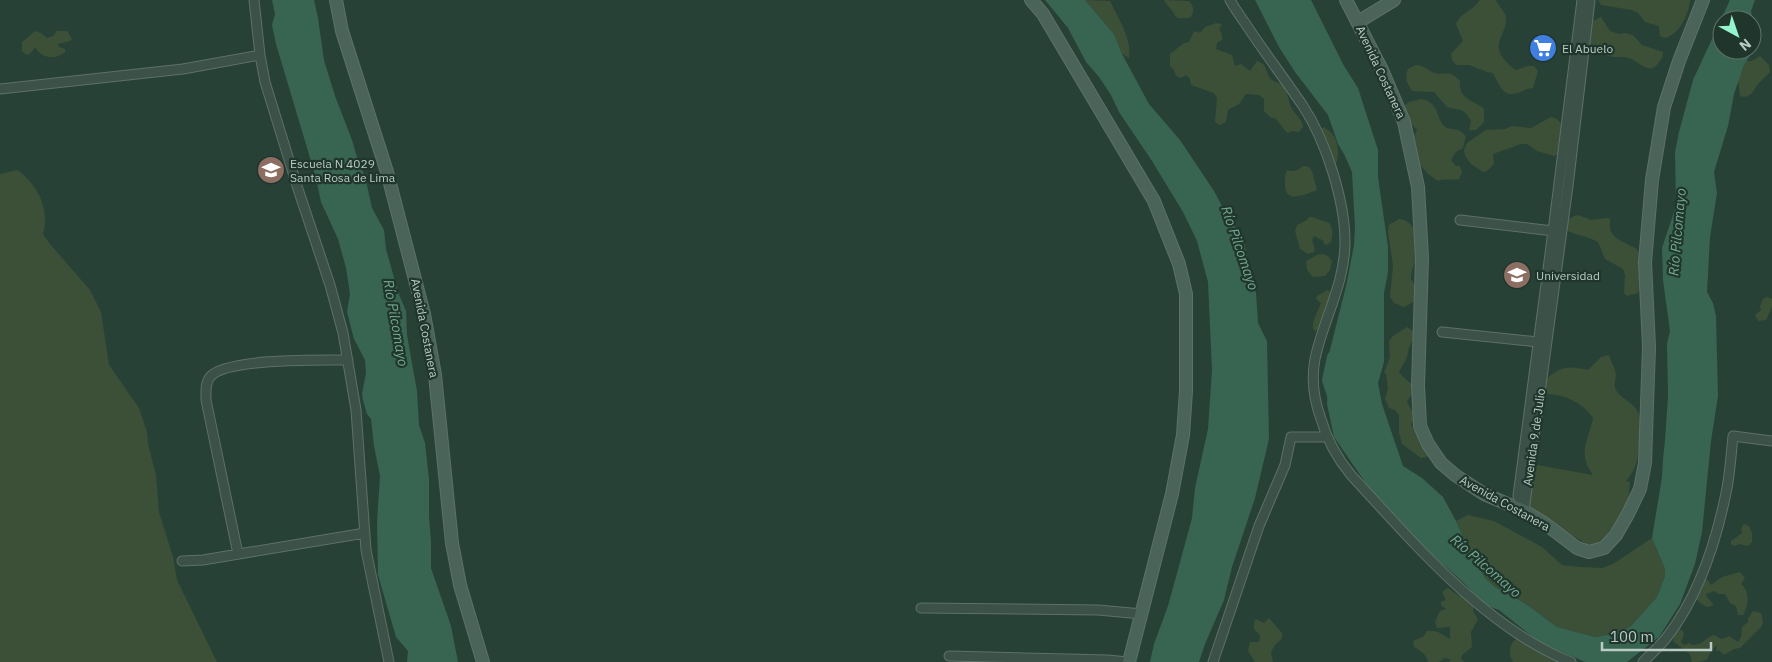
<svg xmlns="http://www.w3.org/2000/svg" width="1772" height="662" font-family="'IBM Plex Sans',sans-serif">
  <rect width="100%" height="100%" fill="#284136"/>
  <path fill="#3b5037" d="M1085,0l25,1c8,17 22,37 19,57l-7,-4 -8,-20z
    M1164,0l25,1c5,5 6,12 0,17h-11l-3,-2c-2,-7 -8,-9 -11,-16z
    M1480,0h16c2,6 9,11 10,17 2,16 -16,26 -2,42 4,5 7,8 12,11l12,-4h6l4,5 -5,17c-6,0 -10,3 -15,5 -16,5 -19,-9 -25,-20l-6,-1 -18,-7h-13l-4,-5 -1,-6 12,-13 -7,-17c5,-12 17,-13 24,-24z
    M1598,0h92c-1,14 -10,34 -25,38l-5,-2 -1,-10 -14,-4 -7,-9 -6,-3 -31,-5z
    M1601,17l9,14 9,3 7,-1 7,2 9,10 21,7c0,5 -1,6 -4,10 -9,15 -20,-1 -30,-4 -6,-2 -14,0 -20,-2 -7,-1 -13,-5 -19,-8l-2,-3 1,-22z
    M1216,23l6,1 -3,5 3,5v6l-5,3 -1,6 16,6 3,11 6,-2 9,7 7,-10c12,4 7,10 14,18 3,3 8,3 11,6 6,5 6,15 9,22 4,8 11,11 12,20l-4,5 -6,-1 -6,2 -11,-14 -6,-2 -6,-6v-12l-5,-4 -13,-1 -7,10 -11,6 -2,12 -6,3 -5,-3 2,-24 -3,-5 -23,-8 -1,-6 -4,-4 -5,3 -5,-2 -2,-6 -4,-4v-12l14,-11 5,-1 5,-11 6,2 5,-6z
    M35,31l6,2 6,5 6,-2 4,-5h10l5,8 -2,2 -12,3 1,3 6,2v3c-10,9 -24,6 -30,-5l-3,5 -5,3 -5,-4v-9z
    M1760,56l9,9 1,7c-4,4 -8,8 -12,12 -5,7 -7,15 -18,12l-2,-17 8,-18h6z
    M1416,65c8,0 12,6 19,8 13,3 13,-4 25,8 -2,19 14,19 24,28v13l-8,8h-7l2,-9c-8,-14 -10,-10 -24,-14l-13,-15 -22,-1c-5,-9 -8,-12 -4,-22z
    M1421,99c19,4 14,17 23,27 4,4 11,2 16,5 2,1 4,4 6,5l-3,12 -7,4 -5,8 5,6h4l2,6 -3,7c-7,2 -15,-1 -21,2l-10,-7 -12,-14 -4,-20 5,-10c-6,-7 -14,-15 -12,-25l4,-3z
    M1551,117l6,2 7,8 -1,25 -9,4 -17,-5 -10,-7h-6l-28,10 1,10 -7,7 -4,1 -12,-8 -6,-8 -1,-6 3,-7 19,-13 19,-1 7,-3 19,2z
    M1324,127c3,2 7,5 9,8 6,8 7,25 1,32l-14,-35 1,-3z
    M1303,166l6,1 3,4 5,19c-14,5 -33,15 -32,-8 0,-5 0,-7 2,-12 7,2 10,1 16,-4z
    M18,170c20,16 32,39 25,64l7,10 40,46 11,22 8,53 30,43 8,24 1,12 8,31 3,37 14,45 4,23 40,82h-217v-488z
    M1578,215l13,5 16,-2 3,1c0,3 0,6 0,9 1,11 19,16 27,21l5,12v18l-4,4 2,4 -2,6 -11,3 -3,-3 1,-18 -2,-6 -18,-10 -7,-17c-11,-6 -23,-7 -34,-13 2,-7 5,-12 14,-14z
    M1309,217h3l17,6c4,5 4,13 2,19l-5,3 -3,-2 1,-2 -10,-5 -2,4 3,9 -1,3 -6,2 -8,-5 -5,-18 2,-6 10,-5z
    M1399,219c17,1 20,22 18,36 -2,8 -6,15 -6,24l6,9v12l-13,7 -10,-4 -4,-6 3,-31 -5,-34 1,-7z
    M1323,254l5,2 4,5 -2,9 -5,6 -12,1 -6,-7 -1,-9 11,-6z
    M1327,290l3,1c2,12 -8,27 -12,39l-3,1 -2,-2c-1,-9 5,-18 8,-26l-5,-4 1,-3z
    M1767,297l5,2v8l-6,13 -8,1 -3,-6 6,-5 -1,-4 3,-7z
    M1407,327l6,4 2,6 -6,10 -2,10 -8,15c5,7 10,9 15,15l-2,7 -5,7c4,12 11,10 4,24l3,5 4,1 2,5 -1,6 5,2 6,12 -9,2 -19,-14 -3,-11v-18l-4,-5 -6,-2 -4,-9 3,-11 -2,-14 -2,-1 6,-16 -1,-16 4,-5z
    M1609,355c2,6 6,13 7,19 0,6 -3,11 0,16 6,11 20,11 25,30 -2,21 1,44 -15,61l4,1 -2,21 -12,22 -14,18 -14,2 -61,-37 5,-44 61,11c-16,-23 -5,-32 0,-57 -7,-11 -20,-19 -32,-22 -6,-2 -11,-1 -16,-3l-3,-5 1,-6c17,-15 23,-17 45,-12l13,-13z
    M1468,515l26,6 48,26 20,18 18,2 22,1 11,-4 39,-26 13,31v7l-8,21 -27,30 -17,7 -18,3 -38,-10 -31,-23 -31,-17 -10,-9 -16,-28 -13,-29z
    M1744,524l5,2 3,7v9l-4,4 -9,-2 -5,2 -3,-2v-3l11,-8 -1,-5z
    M1740,572l5,6 -4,6c9,7 8,22 2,31h-5l-2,-9 -6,-3 -5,-9h-7l-4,-3 -8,3 1,3 7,8 -6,2c-6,-2 -9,-5 -13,-10l7,-8v-7l5,-3 4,6 11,-8z
    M1448,588l11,8 2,-3 13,12 -1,6 5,8 -7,13 1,15 -10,8 -1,3 3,4h-15l2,-2 -6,-2 -6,4h-11c-1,-7 -8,-12 -14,-15l-1,-6 11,-5 3,-5c13,-1 13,3 23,8v-12l-13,1 -2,-6 5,-11 6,-2 -5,-4v-3l5,-2 -3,-6v-3z
    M1753,611l8,2 2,9 -2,5 -21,21 -6,1 -10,6 -4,-4h-4l1,-6c-14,12 -2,17 -25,17l-2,-8 -17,-13 2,-9 4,-3 4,2 1,3 -3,8 3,3 6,-2 2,2c14,-1 10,-6 22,-10 9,4 5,6 15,1l9,6 3,-5 1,-10 6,-5v-4z
    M1269,618l13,15c1,7 -2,7 -6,11 -2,2 -4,6 -5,9l2,9h-18l-7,-11 2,-9h9c3,-8 -1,-8 -5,-13v-7l2,-3 8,4z
    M1518,638l30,17 9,7h-44c-5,-8 -4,-20 5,-24z"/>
  <path fill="#386452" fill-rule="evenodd" d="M272,0h42l4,18 6,42 11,36 17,44 7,24 6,12 7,32 12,22 2,19 12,43 8,19 1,24 10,56 2,34 6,18 4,36v37l2,26v26l20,58 7,36h-51l1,-11 -12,-14 -18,-62 -1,-53 3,-46 -6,-30 -3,-27 -4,-5 -4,-14 -1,-6 4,-21 -1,-13 -11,-21 -7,-27 3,-18 -4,-26 -8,-29 -17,-37 -5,-24 -40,-134 -4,-19 3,-11z
    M1045,0h40l29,34 8,20 27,50 31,36 34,51 16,30 12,14 14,58 2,30 9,18 2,98 -14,59 -23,69 -8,33 -19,44 -6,18h-49l4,-18 14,-38 24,-88 3,-30 13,-59 4,-59 -4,-88 -11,-41 -14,-29 -31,-51 -33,-49 -8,-17 -12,-18 -13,-15 -18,-34z
    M1255,0h56l33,66 14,22 20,62v27l10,70v25l-4,21v69l-6,21 4,21 21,62 19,12 21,19 13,24 13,29 16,28 10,9 31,17 31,23 38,10 18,-3 17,-7 27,-30 8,-21v-7l-13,-31 10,-61 1,-18 2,-19 3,-44 -1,-52 3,-13 -7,-51 -1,-32 14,-42 -1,-54 4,-20 14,-52 37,-80h25l-4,11 4,18 -1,20 -10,16 -10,29 -6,32 -14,46 3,21 -7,44 -3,55 6,11 3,13 2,80 -7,45 -9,91 -7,32 -15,40 -21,33 -32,25h-42l-46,-20 -40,-32 -6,-2 -11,-6 -17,-18 -39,-35 -44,-44 -15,-20 -33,-48 -7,-33 2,-50 18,-72 7,-37 1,-18 -3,-55 -8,-18 -6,-10 -10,-29 -33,-43 -16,-25zM1722,20h30v30h-30z"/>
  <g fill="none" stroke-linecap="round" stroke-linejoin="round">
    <path stroke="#386452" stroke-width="12" d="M1333,357l-5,23 5,15"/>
    <g stroke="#5d7169" stroke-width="11">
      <path id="street" d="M254,0l6,55 5,27 33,107 32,96 13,48 13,77 10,140 23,112
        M1230,0c6,11 14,21 21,32 17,25 35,49 52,74 23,35 42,95 42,136 0,42 -22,78 -30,117 -4,21 -1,41 6,60 6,21 16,39 30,56 62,67 134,153 220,187
        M0,89l183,-20 77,-14
        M1460,220l93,11
        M1442,332l96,10
        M1524,511l-6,-15 35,-265 29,-231
        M1524,511l44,-325 22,-186
        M238,554l-32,-154c0,-8 -1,-17 4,-23 15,-19 112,-17 138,-17
        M182,561l21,-1 162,-27
        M921,608l177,2 44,4
        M949,656l159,4 19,2
        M1213,662l46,-136 26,-61 6,-28h35
        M1643,662c8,-8 17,-16 24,-25 31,-40 49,-95 59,-144 4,-18 5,-38 7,-57l39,5"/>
    </g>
    <g stroke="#5d7169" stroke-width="14">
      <path id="secondary" d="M336,0l6,31 45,141 37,142 11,61 17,168 8,42 23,77
        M1031,0l12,14 111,187 25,63 7,30v97l-3,44 -11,59 -43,168
        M1346,0l36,70 22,52 14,65 4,71 -4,127 2,41 8,18 13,19 14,12 29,19 40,17 20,12 33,25 12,4 15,-4 12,-13 12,-21 12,-25 5,-26 4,-116 -4,-85 7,-82 12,-73 15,-46 24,-61
        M1358,22l36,-22"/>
    </g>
    <use href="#street" stroke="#3c5148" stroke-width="9"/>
    <use href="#secondary" stroke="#4a645a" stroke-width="12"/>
  </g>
  <defs>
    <g id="supermarket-disc" transform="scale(1.4375)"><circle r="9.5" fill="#3f7fe0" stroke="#20362d"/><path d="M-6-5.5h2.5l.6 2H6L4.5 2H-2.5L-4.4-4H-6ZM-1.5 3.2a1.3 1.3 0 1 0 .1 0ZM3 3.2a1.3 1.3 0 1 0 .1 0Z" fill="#fff"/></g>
    <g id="school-disc" transform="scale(1.4375)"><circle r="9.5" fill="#8d6e63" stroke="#20362d"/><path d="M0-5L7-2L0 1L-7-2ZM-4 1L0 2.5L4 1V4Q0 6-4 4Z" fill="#fff"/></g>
    <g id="university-disc" transform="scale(1.4375)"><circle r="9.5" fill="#8d6e63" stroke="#20362d"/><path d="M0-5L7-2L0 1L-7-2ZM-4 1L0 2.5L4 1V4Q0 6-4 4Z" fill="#fff"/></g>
  </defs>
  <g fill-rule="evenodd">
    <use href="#supermarket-disc" x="1543" y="48"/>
    <use href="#school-disc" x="271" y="170"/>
    <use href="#university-disc" x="1517" y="275"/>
  </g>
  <g text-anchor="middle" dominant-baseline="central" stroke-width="4.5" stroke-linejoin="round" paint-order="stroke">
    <g font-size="12" fill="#b9cbc4" stroke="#20362d" text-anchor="start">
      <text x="1562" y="48">El Abuelo</text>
      <text x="290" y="163">Escuela N 4029<tspan x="290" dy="14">Santa Rosa de Lima</tspan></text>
      <text x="1536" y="275">Universidad</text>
    </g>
    <g font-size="12" fill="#b9cbc4" stroke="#20362d">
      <text transform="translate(1381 72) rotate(65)">Avenida Costanera</text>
      <text transform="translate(425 328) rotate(79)">Avenida Costanera</text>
      <text transform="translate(1534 437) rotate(-82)">Avenida 9 de Julio</text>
      <text transform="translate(1505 503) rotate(29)">Avenida Costanera</text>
    </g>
    <g font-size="14" font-style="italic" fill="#73a891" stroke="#20362d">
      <text transform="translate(1677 232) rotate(-85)">Río Pilcomayo</text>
      <text transform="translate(1240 248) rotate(71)">Río Pilcomayo</text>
      <text transform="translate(396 323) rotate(80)">Río Pilcomayo</text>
      <text transform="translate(1486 566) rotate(41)">Río Pilcomayo</text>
    </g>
  </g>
  <g transform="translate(1737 35) rotate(140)"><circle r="24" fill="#20362d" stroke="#5d7269"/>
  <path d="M0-4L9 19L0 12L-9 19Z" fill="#94f4ce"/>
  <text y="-8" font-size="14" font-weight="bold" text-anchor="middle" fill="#b9cbc4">N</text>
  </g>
  <path d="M1602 642v8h109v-8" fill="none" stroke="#b9cbc4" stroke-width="2.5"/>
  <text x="1610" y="642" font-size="15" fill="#b9cbc4" stroke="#20362d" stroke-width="4" paint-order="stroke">100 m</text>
</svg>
